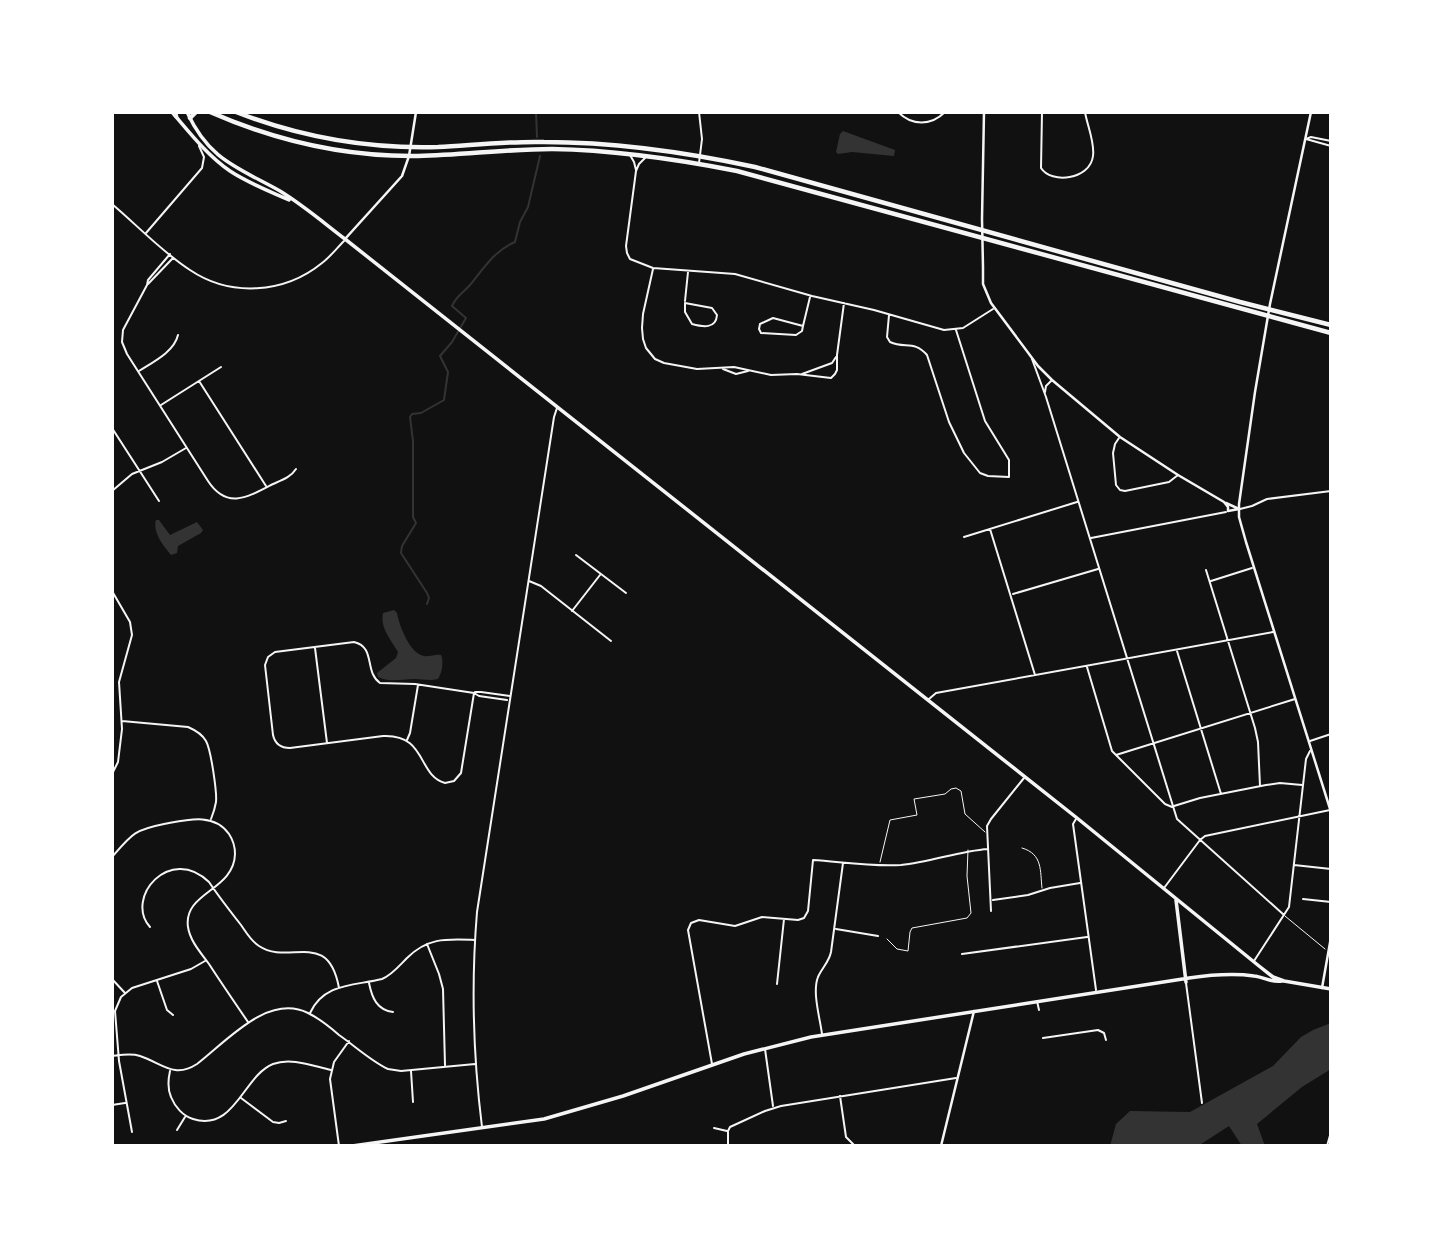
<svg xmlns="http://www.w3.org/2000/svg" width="1443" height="1258" font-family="'DM Sans',sans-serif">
  <rect width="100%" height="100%" fill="#111"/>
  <path fill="#333" d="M843,131l52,19 -1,6 -42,-4 -14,2 -2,-2 4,-18z
    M156,520h3l11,15 27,-13 6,8 -2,3 -23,13 -1,7 -6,2c-7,-8 -19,-23 -15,-35z
    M394,610l3,3c2,12 13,41 27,43 5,1 12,-2 17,-1 3,7 1,18 -3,24 -8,2 -15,0 -24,0 -12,0 -24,4 -36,-2l-1,-4 19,-15 2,-6c-8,-14 -18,-24 -15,-39z
    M1331,1023v46l-29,18 -45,37 8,22h-23l-13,-20 -31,20h-88l6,-22 14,-13 60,1 83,-46 28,-29 12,-7z"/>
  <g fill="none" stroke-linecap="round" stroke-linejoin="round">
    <path stroke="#333" stroke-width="2" d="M536,112l1,25
      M427,604l2,-6 -2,-5 -26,-40 1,-7 14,-23 -3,-6v-76l-3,-24 2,-3 9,-1 23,-13 4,-28 -8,-16 12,-14 14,-24 -14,-12c5,-11 10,-12 18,-21 14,-17 25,-35 45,-43l5,-20 8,-15 12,-51"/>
    <path stroke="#f5f5f5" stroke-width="1" d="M1022,848c21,6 18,23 20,40
      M880,862l10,-42 27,-5 -3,-16 31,-5 6,-5 5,-1 5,3 4,23 20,18
      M1285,916l40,33
      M887,939l10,10 11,2 2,-19 2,-4 55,-10 4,-5 -4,-37 1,-26"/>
    <path stroke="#f5f5f5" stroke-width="2" d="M898,112c14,14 33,14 47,0
      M1042,112l-1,56c10,16 49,12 52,-12 2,-14 -6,-31 -8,-44
      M1306,139l25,7
      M1306,139l5,-2 20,4
      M630,155l4,7 2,8
      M645,158l-6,6 -3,7 -10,75 1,7 3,6 23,9 82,6 77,22 62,14 70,20 19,-2 30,-19
      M699,163l3,-24 -3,-27
      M112,204c26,22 50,48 78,66 40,27 94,24 132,-7 8,-6 15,-15 22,-22
      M146,233l56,-65 2,-11 -5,-11
      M170,254l-22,26 -1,5 -24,45 -1,12 5,12 81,127c19,29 40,16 65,3 9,-4 18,-7 23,-15
      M653,269l-10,45 -1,14 1,11 3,9 9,11 9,4 33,6 37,-2 37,8 26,-1 34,4 4,-4 2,-4v-15l7,-52
      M148,284l25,-26
      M685,301l3,-29
      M685,303l27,5 5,7c-1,14 -14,12 -25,9l-7,-12z
      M889,315l-2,22 3,5c15,7 24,-2 37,13l22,67 15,31 16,20 8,3 21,1v-17l-24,-39 -29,-91
      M773,318l30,8 -1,5 -6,4 -35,-2 -2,-4 1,-5z
      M803,326l7,-29
      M1032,359l14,38 131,422 107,96
      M723,369l13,5 12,-3
      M139,371c14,-9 35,-19 39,-36
      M802,374l30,-11 4,-6
      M199,381l67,105
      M1045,392l1,-6 6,-6
      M161,405l60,-38
      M112,428l47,73
      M1119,438l-4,6 -2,9 3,32 4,5 5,1 44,-9 9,-7
      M112,491l20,-17 30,-12 24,-14
      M1240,509l12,-3 15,-7 64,-8
      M990,529l45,146
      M964,537l113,-35
      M1091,538l135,-26
      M576,555l50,38
      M1206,570l49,158 3,14 2,44
      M529,581l12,5 70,55
      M1211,581l41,-13
      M112,591l18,31 2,13 -13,47 3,47 -4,33 -6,12
      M1013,594l85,-25
      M572,611l28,-36
      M315,648l12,95
      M1177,651l44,143
      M1087,667l25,84 53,53 7,3
      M475,692h6l29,4
      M474,693l-13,80 -7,8 -9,2c-28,-8 -18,-49 -62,-47l-93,12c-9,0 -15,-4 -17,-13l-8,-70 3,-8 7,-5 79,-10c22,5 10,30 26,41l35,1 59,9 5,3 28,4
      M929,699l7,-6 337,-61
      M122,721l66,6c7,3 14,7 18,14 5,9 11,51 10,61 -1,6 -3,12 -5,17
      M407,740l3,-7 8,-48
      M1310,741l21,-7
      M1116,755l179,-56
      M1174,806l26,-8 66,-13 14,-2 22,2
      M1076,819l-3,5 23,166
      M112,857c20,-23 22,-27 52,-33 22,-4 50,-12 65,10 4,6 6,13 6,20 -1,37 -52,38 -47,73 2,14 13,26 21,37 13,20 26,39 39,58
      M1294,865l37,4
      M1164,888l36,-48 5,-4 125,-26
      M1303,899l28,3
      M993,900l35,-5 22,-7 30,-5
      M991,911l-4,-85 4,-7 33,-41
      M150,927c-26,-29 20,-83 59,-45 10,15 21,29 32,43 5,7 10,16 18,21 30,20 69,-18 80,42
      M836,929l42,7
      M427,944l12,30 4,15 2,76
      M962,954l125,-17
      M1254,961l35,-54 17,-148 4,-8
      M112,979l13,14
      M157,981l10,29 6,5
      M369,983c3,15 8,27 24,29
      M1186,983l16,120
      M777,984l7,-65
      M1037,1001l2,9
      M310,1013c14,-30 43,-27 72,-34 10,-4 17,-13 25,-21 21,-21 40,-19 68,-18
      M822,1034c-2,-16 -10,-42 -4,-57 4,-9 11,-15 13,-25l12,-89
      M1043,1038l55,-8 6,3 2,7
      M765,1049l8,57
      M112,1056c9,-1 19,-3 28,0 22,7 34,23 57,8 30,-23 71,-71 111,-51 12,6 22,14 31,22 16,11 32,26 49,34l13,2 74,-7
      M712,1064l-24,-134 3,-7 8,-3 36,6 27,-9 36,3 6,-2 4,-7 5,-51c29,2 60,7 88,5 30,-3 58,-14 87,-16
      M170,1071c-2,9 -3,17 1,26 4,10 12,19 22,22 42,13 50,-43 80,-55 18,-7 40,2 58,6
      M411,1071l2,31
      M840,1096l6,41 9,9
      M241,1098l32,24 6,1 7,-2
      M112,1105l13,-2
      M482,1127c-9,-72 -11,-143 -5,-215l77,-495 3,-9
      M714,1128l13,3
      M177,1130l8,-13
      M728,1131l2,-4 35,-16 16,-5 175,-28
      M132,1132l-13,-71 -4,-50 6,-14 11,-9 59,-19 14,-8
      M728,1132v14
      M1208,1145v1
      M339,1146l-9,-67 4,-17 15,-21
      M1327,1146l4,-14"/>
    <path stroke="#f5f5f5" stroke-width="2.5" d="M984,112l-2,107 1,48v17l8,19 47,63 14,14 68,57 58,38 46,27 4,5v4l11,-2
      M345,239l57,-63 7,-20 7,-44
      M1226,503l13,6"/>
    <path stroke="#f5f5f5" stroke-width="2.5" d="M1311,112l-41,192 -15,88 -16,112v13l7,25 85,270
      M1322,988l9,-51
      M941,1146l33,-135"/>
    <path stroke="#f5f5f5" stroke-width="3.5" d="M172,112c18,21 35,43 58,59 18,12 39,20 59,29
      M187,112c22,48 50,55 93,79 23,14 44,32 65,48l732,579 182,148 14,11 11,4 47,8
      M1176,900l10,82
      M352,1146l192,-27 79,-23 121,-42 67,-17 378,-59c21,-3 43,-5 65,-2 10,1 17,7 28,5"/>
    <path stroke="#f5f5f5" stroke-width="4.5" d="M175,112l1,4
      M210,112c66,29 137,45 208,44 45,-1 89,-7 134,-7 62,1 124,10 185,22l594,162
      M236,112c64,25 134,37 202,35 36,-2 71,-6 106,-5 72,0 141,10 211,25l485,135 91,23
      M190,118l6,-6"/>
  </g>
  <rect width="1443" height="1258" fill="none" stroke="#ffffff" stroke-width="228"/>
</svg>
